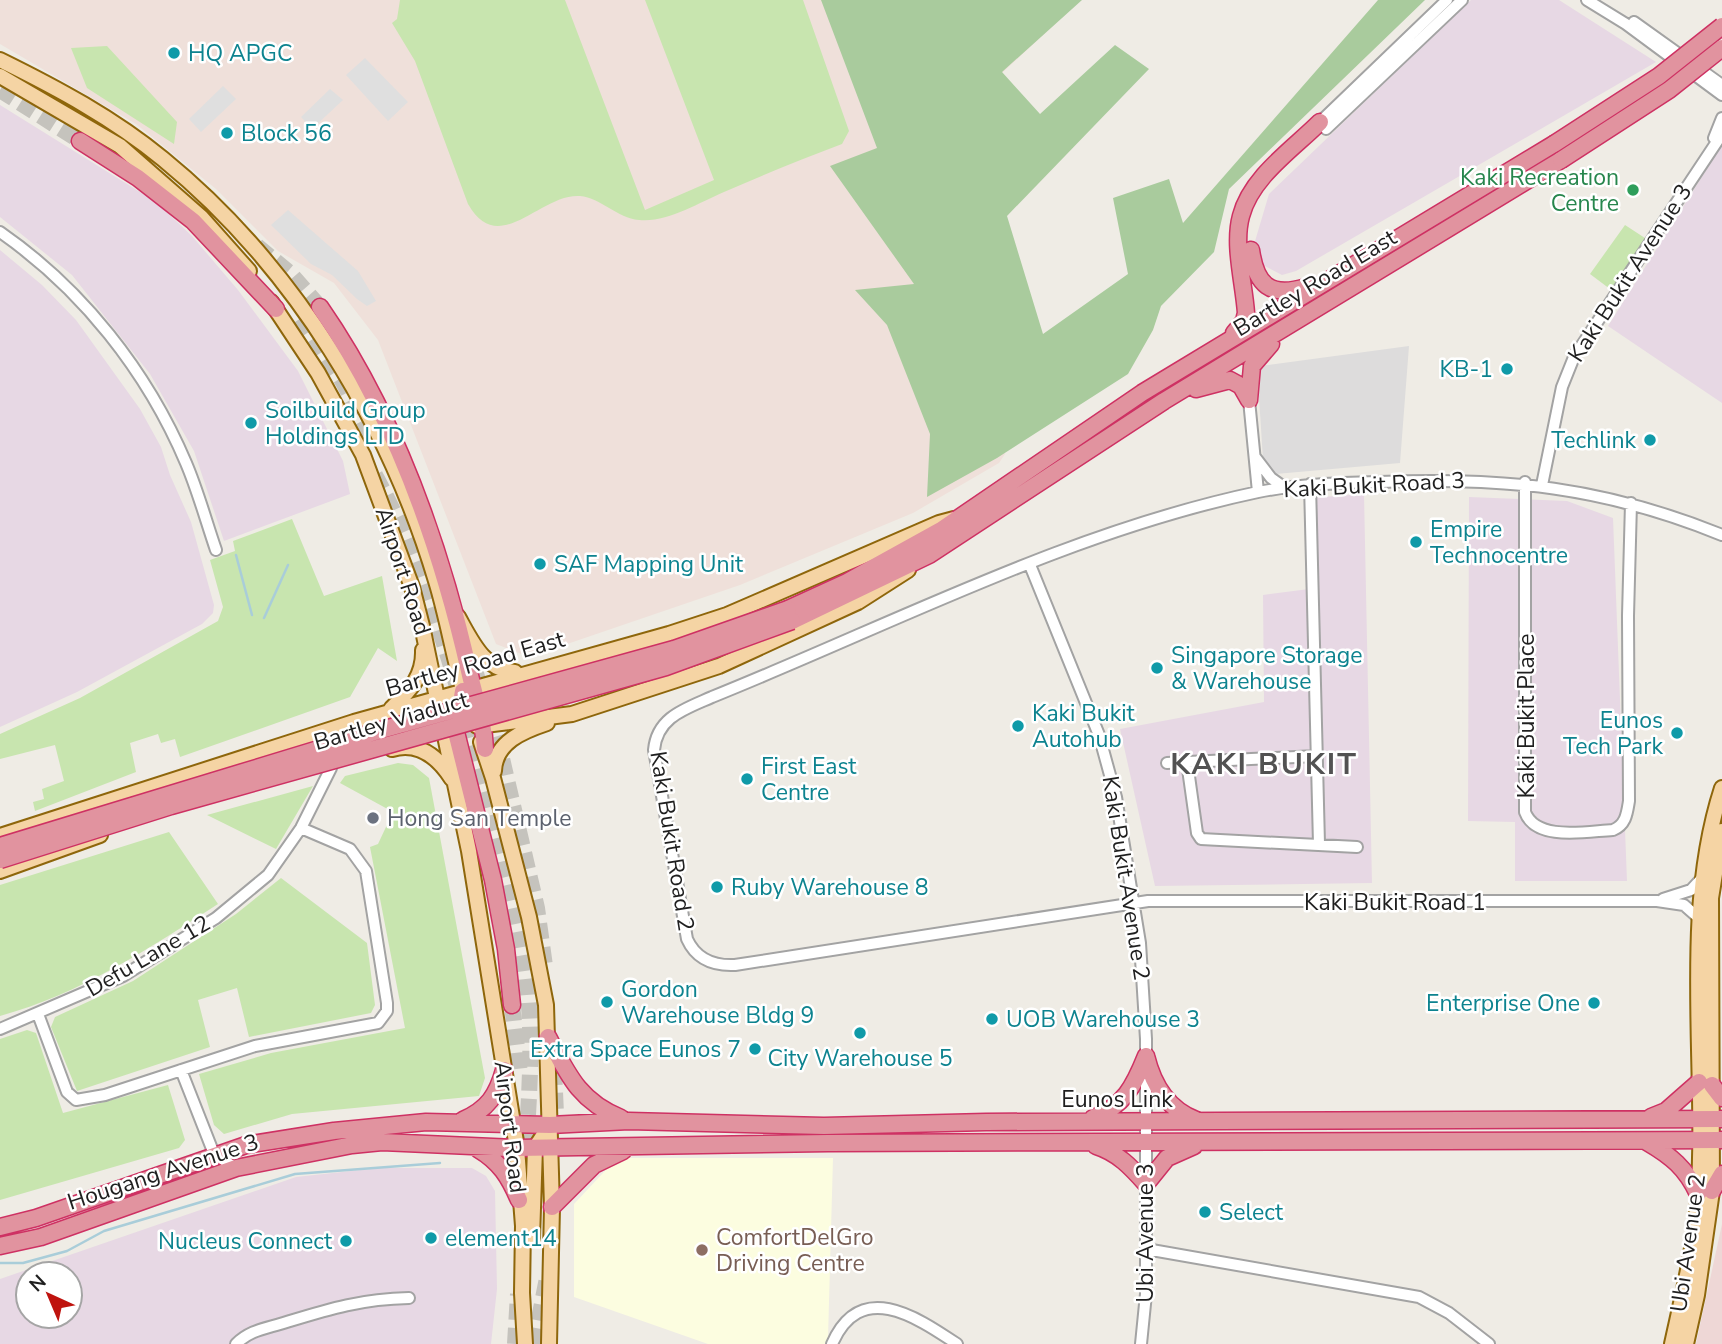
<svg xmlns="http://www.w3.org/2000/svg" width="1722" height="1344" font-family="'Nunito Sans',sans-serif">
  <rect width="100%" height="100%" fill="#efece5"/>
  <path fill="#dddcdc" d="M1409,346l-9,117 -136,12 -5,-78 1,-31z"/>
  <path fill="#eed7d6" d="M1722,1224v120h-26z"/>
  <path fill="#e7d8e4" fill-rule="evenodd" d="M1471,0h88l97,62 -360,209 -14,4 -21,-11 -8,-16 16,-54z
    M0,105l156,97 36,34 46,54 60,81 45,90 7,33 -126,47 -30,-90 -44,-77 -78,-99 -72,-58z
    M1722,145v258l-114,-77z
    M0,250l42,35 34,35 64,89 21,38 9,28 21,47 23,83 -1,8 -11,11 -125,68 -77,35z
    M1364,494l8,389 -217,3 -35,-157 144,-27 -1,-107 46,-6 -1,-91z
    M1469,497l98,4 46,17 14,363h-112v-59l-47,-1z
    M379,1168h93l14,8 9,15 2,98 -6,55h-491v-65l296,-102zM28,1274h42v42h-42z"/>
  <path fill="#fcfde0" d="M617,1158h216l-5,180 -3,6h-117l-134,-47v-93z"/>
  <path fill="#efe0da" d="M0,0h1081l-184,170 108,284 -6,9 -86,50 -173,72 -211,72 -33,-13 -118,-304 -44,-57 -56,-32 -62,-62 -80,-65 -136,-80z"/>
  <path fill="#c8e5af" d="M400,0h165l80,210 69,-30 -69,-180h158l46,131 -7,13c-40,15 -79,31 -118,48 -26,11 -57,31 -85,28 -22,-2 -38,-22 -59,-24 -40,-3 -81,63 -112,8l-53,-143 -23,-38 5,-4z
    M107,46l70,76 -3,22 -87,-56 -16,-40z
    M1625,225l23,15 -34,52 -24,-18z
    M292,519l32,77 58,-20 15,85 -19,-13 -28,49 -170,60 -5,-18 -14,4 -3,-9 -28,9 6,29 -101,39 -2,-9 11,-3 -2,-10 22,-8 -9,-36 -55,14v-25l80,-36 138,-77 5,-14 -13,-47 25,-9 -2,-10z
    M398,763l15,2 16,13 56,300 -6,18 -187,18 -68,20 -10,-9 -15,-51 72,-21 134,-25 -35,-181 8,-3 15,-32 -53,-29 5,-7z
    M313,786l-37,63 -69,-34z
    M169,832l49,72c-68,44 -138,90 -218,112v-131z
    M281,878l86,65 8,62 -4,8 -122,24 -12,-49 -39,12 12,47 -133,44 -26,-64 4,-10 78,-36 103,-67z
    M27,1030l9,3 27,80 105,-28 17,55 -6,8 -179,52v-161z"/>
  <path fill="#a9cb9d" d="M821,0h261l-80,72 38,42 75,-69 34,24 -142,147 36,118 85,-60 -15,-76 56,-19 14,44 195,-223h47l-196,189 -15,63 -53,54 -8,24 -25,44 -131,84 -70,39 3,-63 -43,-109 -32,-35 59,-6 -84,-118 47,-18z"/>
  <path fill="#dfdfdf" d="M365,58l43,44 -20,19 -42,-46z
    M223,86l13,13 -35,33 -12,-13z
    M330,89l13,11 -31,29 -11,-12z
    M288,210l70,61 18,30 -9,5 -10,-7 -25,-24 -21,-11 -40,-39z"/>
  <g fill="none" stroke-linecap="round" stroke-linejoin="round">
    <path stroke="#a9cdd9" stroke-width="2.5" d="M236,555l16,60
      M264,618l24,-53
      M0,1263h23l44,-12 37,-20 191,-57 145,-11"/>
    <path stroke="#c5c3bd" stroke-width="16" stroke-dasharray="16 8" stroke-linecap="butt" d="M43,89l71,42
      M0,90l80,51
      M257,246l33,27 30,34
      M301,318l42,64 30,58
      M375,475c57,105 91,239 120,355 14,58 31,117 34,176 4,58 -2,117 -5,175
      M467,645l33,105 37,158 8,58
      M512,1005l8,68
      M554,1069l3,68
      M515,1344l3,-50
      M534,1344l13,-66"/>
    <g stroke="#a3a3a3" stroke-width="14">
      <path id="minor" d="M1587,0l39,24 96,71
        M1634,22l88,63
        M1320,122l127,-122
        M1326,129l136,-129
        M1714,138l8,-20
        M0,232c82,57 147,139 186,231 12,28 20,58 30,87
        M1249,400l9,92
        M1255,457l16,21 14,10
        M1525,482v330c11,30 63,19 88,18 13,-5 14,-17 16,-29l-1,-185 3,-113
        M1310,484l9,360
        M1542,485l20,-98 12,-30 148,-223
        M1030,565l69,170 17,62 24,146 6,96v255l-5,50
        M1187,762l10,71 4,6 156,8
        M1167,763l150,-7
        M1663,899l28,-9 12,-13
        M1701,920l-17,-15 -27,-4h-509l-413,64c-21,1 -39,-6 -48,-26l-33,-189c3,-33 31,-41 58,-53 179,-72 356,-165 546,-205 40,-8 81,-9 121,-10 127,-5 225,5 343,53
        M38,1014l29,78 9,8 29,-5 150,-49 123,-23 9,-12v-8l-21,-132 -16,-22 -49,-21
        M0,1029l123,-53 93,-58 52,-43 33,-47 30,-60
        M181,1070l33,84 22,14
        M1146,1249l273,48 30,16 40,31
        M236,1344c13,-13 27,-15 44,-20 46,-14 79,-25 129,-26
        M832,1344c28,-64 82,-29 125,0"/>
    </g>
    <g stroke="#8e660b" stroke-width="18">
      <path id="major" d="M0,60c57,28 113,58 163,99 130,106 225,261 273,422 12,39 18,80 30,118
        M0,76l120,70 81,71 48,54
        M271,302l47,71 45,82 49,132 10,39 47,225 48,297 6,78 -1,67 3,51
        M458,617c14,25 26,53 57,55
        M391,709c18,-18 33,-32 32,-59
        M477,726l95,-12 147,-48 139,-64 50,-32
        M481,742l12,36 36,139 17,88 6,202 -3,137
        M392,749c27,-8 46,8 60,30
        M494,771c1,-29 29,-40 53,-48
        M0,836l354,-114 315,-88 58,-19 212,-92 15,-4
        M0,871l100,-36
        M532,1238l3,-90 15,-23
        M1672,1344c10,-46 22,-94 26,-142 10,-134 -18,-285 24,-414
        M1686,1344l11,-49 15,-104 -1,-293 11,-67"/>
    </g>
    <g stroke="#ce3163" stroke-width="19">
      <path id="highway" d="M80,141l58,37 55,43 83,88
        M1251,250c5,35 19,48 55,37
        M320,307c75,108 120,237 149,364 6,27 15,50 16,78
        M1234,333l10,-12 2,-8c-2,-30 -13,-68 -5,-97 10,-39 52,-67 79,-94
        M1196,389l34,-9 11,6 8,14
        M1249,400l3,-34 19,-22
        M788,609l59,-27 94,-52 201,-137 412,-249
        M792,621l137,-66 235,-154 397,-241
        M463,691l-7,41 37,148 13,69 6,56
        M548,1037c20,38 32,65 73,81
        M1146,1056c7,29 21,53 50,64
        M1712,1085l10,13
        M1651,1117l15,-6 33,-29
        M1093,1118c31,-12 41,-32 53,-62
        M463,1120c25,-11 34,-25 41,-50
        M1647,1142c24,14 39,26 51,52
        M1096,1146c22,7 35,21 50,38l21,-26 27,-12
        M478,1149c22,13 31,28 41,51
        M1712,1191l10,-17
        M552,1207l42,-42 29,-14
        M0,1227l36,-9 210,-73 88,-14 92,-9 124,3 79,-4 195,5 162,-4 736,-3
        M0,1246l41,-9 195,-69 116,-23 30,-3 135,6 311,-5 894,-3"/>
    </g>
    <use href="#minor" stroke="#fff" stroke-width="10"/>
    <use href="#major" stroke="#f5d4a4" stroke-width="14"/>
    <use href="#highway" stroke="#e1939f" stroke-width="16"/>
    <g stroke="#ce3163" stroke-width="19" stroke-linecap="butt">
      <path id="highway-bridge" d="M1554,144l105,-68 63,-50
        M1561,160l108,-70 53,-42
        M0,846l381,-116 293,-81 114,-40
        M0,860l171,-54 495,-139 126,-46"/>
    </g>
    <use href="#highway-bridge" stroke="#e1939f" stroke-width="16"/>
  </g>
  <g fill="#0f9aa8" stroke="#fff" stroke-width="2.5">
    <circle cx="174" cy="53" r="7"/>
    <circle cx="227" cy="133" r="7"/>
    <circle cx="1507" cy="369" r="7"/>
    <circle cx="251" cy="423" r="7"/>
    <circle cx="1650" cy="440" r="7"/>
    <circle cx="1416" cy="542" r="7"/>
    <circle cx="540" cy="564" r="7"/>
    <circle cx="1157" cy="668" r="7"/>
    <circle cx="1018" cy="726" r="7"/>
    <circle cx="1677" cy="733" r="7"/>
    <circle cx="747" cy="779" r="7"/>
    <circle cx="717" cy="887" r="7"/>
    <circle cx="607" cy="1002" r="7"/>
    <circle cx="1594" cy="1003" r="7"/>
    <circle cx="992" cy="1019" r="7"/>
    <circle cx="860" cy="1033" r="7"/>
    <circle cx="755" cy="1049" r="7"/>
    <circle cx="1205" cy="1212" r="7"/>
    <circle cx="431" cy="1238" r="7"/>
    <circle cx="346" cy="1241" r="7"/>
  </g>
  <circle fill="#2e9e5b" stroke="#fff" stroke-width="2.5" cx="1633" cy="190" r="7"/>
  <circle fill="#6b7280" stroke="#fff" stroke-width="2.5" cx="373" cy="818" r="7"/>
  <circle fill="#8d6e63" stroke="#fff" stroke-width="2.5" cx="702" cy="1250" r="7"/>
  <g text-anchor="middle" dominant-baseline="central" stroke-width="5" stroke-linejoin="round" paint-order="stroke">
    <g font-size="23" fill="#0d838f" stroke="#fff" text-anchor="start">
      <text x="188" y="53">HQ APGC</text>
      <text x="241" y="133">Block 56</text>
      <text x="1493" y="369" text-anchor="end">KB-1</text>
      <text x="265" y="410">Soilbuild Group<tspan x="265" dy="26">Holdings LTD</tspan></text>
      <text x="1636" y="440" text-anchor="end">Techlink</text>
      <text x="1430" y="529">Empire<tspan x="1430" dy="26">Technocentre</tspan></text>
      <text x="554" y="564">SAF Mapping Unit</text>
      <text x="1171" y="655">Singapore Storage<tspan x="1171" dy="26">&amp; Warehouse</tspan></text>
      <text x="1032" y="713">Kaki Bukit<tspan x="1032" dy="26">Autohub</tspan></text>
      <text x="1663" y="720" text-anchor="end">Eunos<tspan x="1663" dy="26">Tech Park</tspan></text>
      <text x="761" y="766">First East<tspan x="761" dy="26">Centre</tspan></text>
      <text x="731" y="887">Ruby Warehouse 8</text>
      <text x="621" y="989">Gordon<tspan x="621" dy="26">Warehouse Bldg 9</tspan></text>
      <text x="1580" y="1003" text-anchor="end">Enterprise One</text>
      <text x="1006" y="1019">UOB Warehouse 3</text>
      <text x="741" y="1049" text-anchor="end">Extra Space Eunos 7</text>
      <text x="860" y="1058" text-anchor="middle">City Warehouse 5</text>
      <text x="1219" y="1212">Select</text>
      <text x="445" y="1238">element14</text>
      <text x="332" y="1241" text-anchor="end">Nucleus Connect</text>
    </g>
    <g font-size="23" fill="#27864d" stroke="#fff" text-anchor="end">
      <text x="1619" y="177">Kaki Recreation<tspan x="1619" dy="26">Centre</tspan></text>
    </g>
    <g font-size="23" fill="#1f1f1f" stroke="#fff">
      <text transform="translate(1630 273) rotate(-57)">Kaki Bukit Avenue 3</text>
      <text transform="translate(1315 283) rotate(-31)">Bartley Road East</text>
      <text transform="translate(1374 485) rotate(-3)">Kaki Bukit Road 3</text>
      <text transform="translate(403 571) rotate(72)">Airport Road</text>
      <text transform="translate(475 664) rotate(-16)">Bartley Road East</text>
      <text transform="translate(1526 716) rotate(-90)">Kaki Bukit Place</text>
      <text transform="translate(391 721) rotate(-16)">Bartley Viaduct</text>
      <text transform="translate(672 841) rotate(81)">Kaki Bukit Road 2</text>
      <text transform="translate(1126 878) rotate(81)">Kaki Bukit Avenue 2</text>
      <text x="1395" y="902">Kaki Bukit Road 1</text>
      <text transform="translate(148 956) rotate(-30)">Defu Lane 12</text>
      <text x="1117" y="1099">Eunos Link</text>
      <text transform="translate(510 1127) rotate(83)">Airport Road</text>
      <text transform="translate(163 1172) rotate(-18)">Hougang Avenue 3</text>
      <text transform="translate(1145 1233) rotate(-90)">Ubi Avenue 3</text>
      <text transform="translate(1688 1243) rotate(-82)">Ubi Avenue 2</text>
    </g>
    <g font-size="23" fill="#5b616d" stroke="#fff" text-anchor="start">
      <text x="387" y="818">Hong San Temple</text>
    </g>
    <g font-size="23" fill="#785e54" stroke="#fff" text-anchor="start">
      <text x="716" y="1237">ComfortDelGro<tspan x="716" dy="26">Driving Centre</tspan></text>
    </g>
    <g font-size="30" font-weight="bold" letter-spacing="2" fill="#525252" stroke="#fff">
      <text x="1264" y="764">KAKI BUKIT</text>
    </g>
  </g>
  <g transform="translate(49 1295) rotate(316)"><circle r="33" fill="#ffffff" stroke="#a5a5a5" stroke-width="2"/>
  <path d="M0-5L12 26L0 18L-12 26Z" fill="#bf130e"/>
  <text y="-10" font-size="19" font-weight="bold" text-anchor="middle" fill="#1f1f1f">N</text>
  </g>
</svg>
